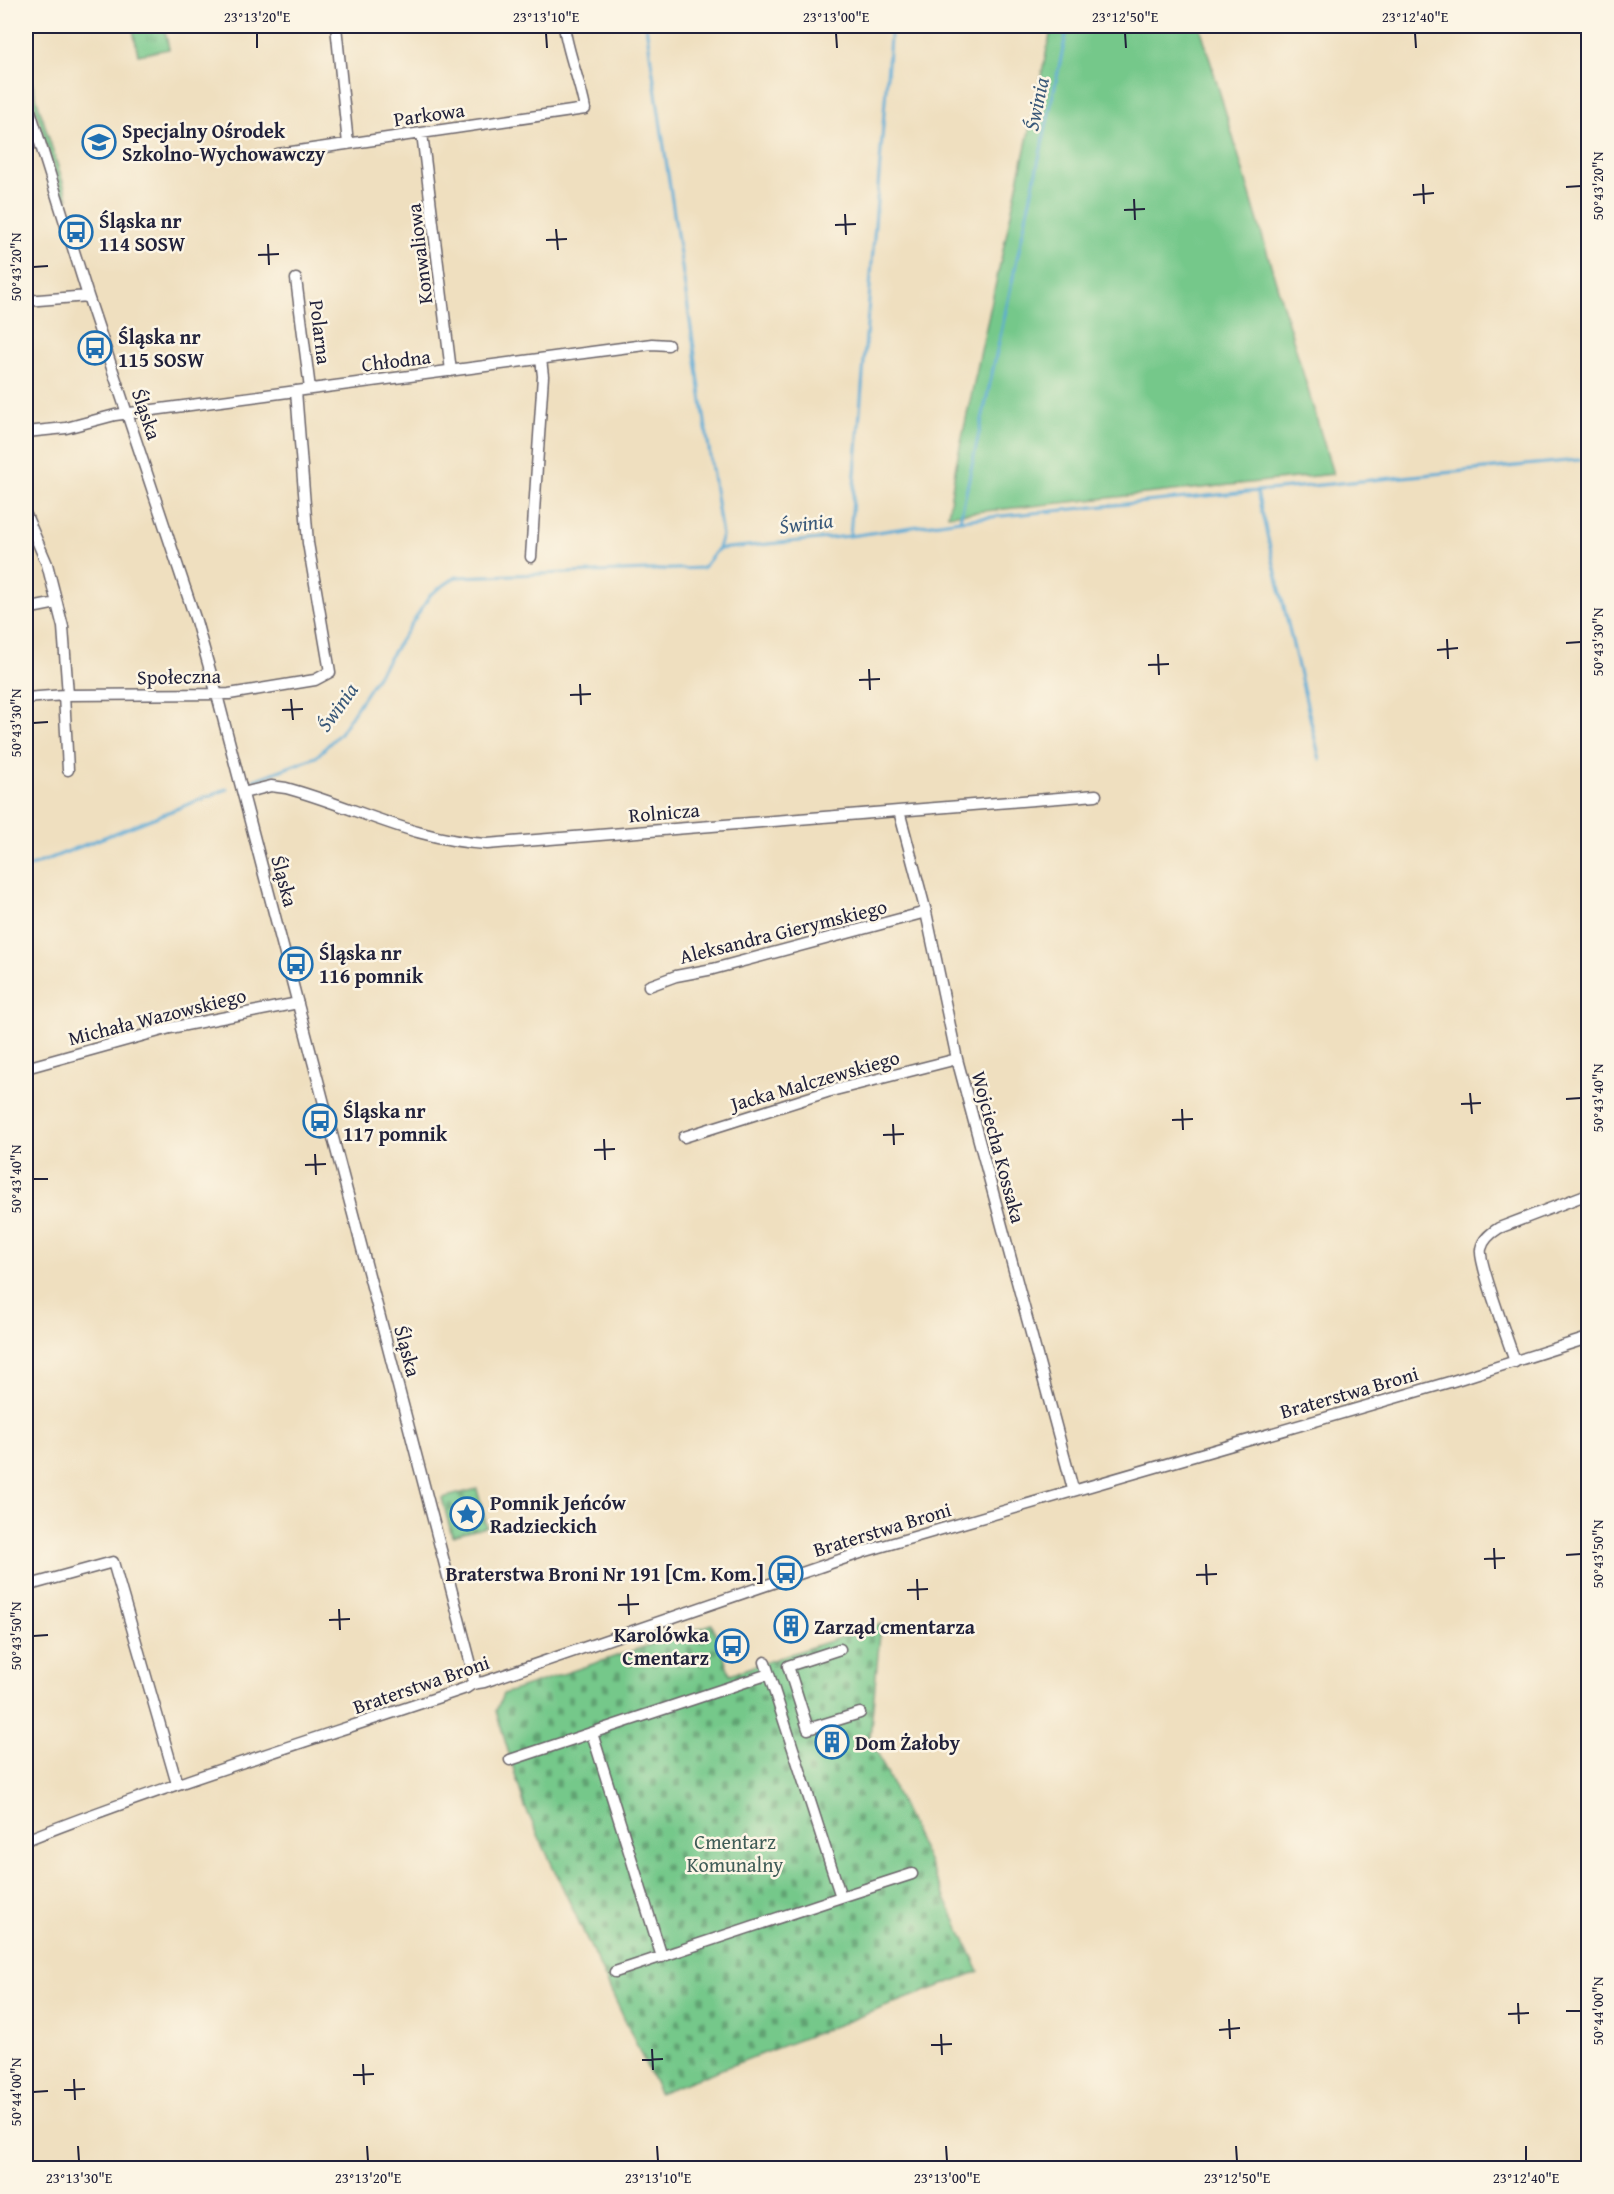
<svg xmlns="http://www.w3.org/2000/svg" width="1614" height="2194" font-family="'Gentium Book Plus',serif">
  <defs>
    <pattern id="cemetery-stones" width="16" height="16" patternUnits="userSpaceOnUse" patternTransform="scale(1.5)"><rect width="16" height="16" fill="#75c88a"/><path d="M2 7V4a2 2 0 0 1 4 0v3zM10 15v-3a2 2 0 0 1 4 0v3z" fill="#60a272"/></pattern>
    <pattern id="park-tufts" width="24" height="20" patternUnits="userSpaceOnUse" patternTransform="scale(1.5)"><rect width="24" height="20" fill="#75c88a"/><path d="M3 7l-1-3M5 7V3M7 7l1-3M15 17l-1-3M17 17v-4M19 17l1-3" fill="none" stroke="#60a272"/></pattern>
  </defs>
  <rect width="100%" height="100%" fill="#fcf5e5"/>
  <filter id="ink" filterUnits="userSpaceOnUse"><feTurbulence type="fractalNoise" baseFrequency=".0167" numOctaves="2"/><feDisplacementMap in="SourceGraphic" scale="12" xChannelSelector="R" yChannelSelector="G"/><feConvolveMatrix kernelMatrix="1 2 1 2 8 2 1 2 1" color-interpolation-filters="sRGB"/></filter>
  <filter id="wash" filterUnits="userSpaceOnUse"><feTurbulence type="fractalNoise" baseFrequency=".008" numOctaves="4" result="noise"/><feDisplacementMap in="SourceGraphic" scale="24" xChannelSelector="R" yChannelSelector="G"/><feGaussianBlur stdDeviation="1.35" result="paint"/><feColorMatrix in="noise" values="0 0 0 0 0 0 0 0 0 0 0 0 0 0 0 0 0 1.4 0 .05"/><feComposite in="paint" operator="in"/></filter>
  <g filter="url(#wash)">
    <rect width="100%" height="100%" fill="#efdfbf"/>
    <path fill="#75c88a" stroke="#4c7562" stroke-width="1.5" d="M1052,26h148l133,448 -385,41 8,-50z
      M26,70l2,2 40,126 -6,-3 -36,-116z"/>
    <path fill="url(#cemetery-stones)" stroke="#4c7562" stroke-width="1.5" d="M477,1489l10,38 -35,9 -10,-38z
      M712,1624l18,50 151,-50 -11,113 109,234 -320,122 -134,-286 -29,-96 7,-17z"/>
    <path fill="url(#park-tufts)" stroke="#4c7562" stroke-width="1.5" d="M152,26h12l5,23 -31,6 -5,-26z"/>
    <g fill="none" stroke-linecap="round" stroke-linejoin="round">
      <path stroke="#5caad5" stroke-width="3" d="M646,26l76,510 -4,12
        M1257,492l63,268
        M960,520l628,-61
        M850,536l41,-510
        M254,780l62,-23 24,-24 91,-139 25,-17 247,-9 15,-19 132,-13 110,-16 108,-494
        M26,868l201,-79"/>
    </g>
  </g>
  <g filter="url(#ink)">
    <g fill="none" stroke-linecap="round" stroke-linejoin="round">
      <g stroke="#6a6469" stroke-width="13">
        <path id="minor" d="M336,26l12,118
          M26,98l62,198 108,325 21,74 257,981 -2,8
          M422,133l29,238
          M278,154l307,-45c-5,-28 -17,-55 -21,-83
          M296,279l14,110
          M26,301l62,-5
          M26,432l40,-4 49,-13 537,-71 16,1
          M26,515l21,49 16,63 5,68
          M531,557l12,-181 -2,-17
          M26,609l31,-6
          M64,695l4,75
          M26,698l38,-3 165,-1 86,-14 15,-8 -22,-129 -12,-152
          M243,793l28,-7 15,2c67,18 130,53 201,56l609,-49
          M899,811l27,101 31,147 116,430
          M649,986l27,-10 37,-7 213,-57
          M26,1068l144,-40 128,-25
          M684,1137l143,-45 130,-33
          M1515,1362c-6,-20 -37,-100 -34,-113 2,-10 10,-16 18,-21l89,-34
          M26,1586l87,-24 64,222
          M840,1649l-52,17 20,63 52,-16
          M765,1662l76,235 71,-23
          M592,1733l70,224
          M510,1760l259,-86
          M26,1840c144,-57 293,-102 440,-152l6,-4 12,-2 382,-131 587,-170 135,-43
          M615,1972l226,-75"/>
      </g>
      <use href="#minor" stroke="#fff" stroke-width="10"/>
    </g>
  </g>
  <path fill="none" stroke="#22223b" stroke-width="2" d="M257,33v15M546,33l1,15M836,33l1,15M1125,33l1,15M1415,33l1,15M1423,184l1,20M1566,187l15,-1M1413,195l21,-2M1134,199l1,21M1124,210l21,-1M845,214l1,21M835,225l21,-1M556,229l2,21M546,240l21,-1M268,244l1,21M258,255l21,-1M33,267l15,-1M1447,639l1,20M1566,643l15,-1M1437,650l21,-2M1158,654l1,21M1148,665l21,-1M869,669l1,21M859,680l21,-1M580,684l1,21M570,695l21,-1M291,699l2,21M282,710l21,-1M33,723l15,-1M1470,1093l2,21M1566,1099l15,-1M1461,1104l20,-1M1182,1109l1,21M1172,1120l21,-1M893,1124l1,21M883,1135l21,-1M604,1139l1,21M594,1150l21,-1M315,1154l1,21M305,1165l21,-1M33,1179h15M1494,1548l1,21M1566,1555l15,-1M1484,1559l21,-1M1206,1564l1,21M1196,1575l21,-1M917,1579l1,21M907,1590l21,-1M628,1594l1,21M618,1605l21,-1M339,1609l1,21M329,1620l21,-1M33,1636l15,-1M1518,2003l1,21M1566,2011h15M1508,2014l21,-1M1229,2019l1,20M1219,2030l21,-2M941,2034l1,21M931,2045l21,-1M652,2049l1,21M642,2060l21,-1M363,2064l1,21M353,2075l21,-1M74,2079l1,21M64,2090l21,-1M33,2092l15,-1M78,2146l1,15M367,2146l1,15M657,2146l1,15M946,2146l1,15M1236,2146l1,15M1526,2146v15"/>
  <defs>
    <g id="school-ring" transform="scale(1.725)"><circle r="9.5" fill="#fcf5e5" stroke="#1f6fb2" stroke-width="1.5"/><path d="M0-5L7-2L0 1L-7-2ZM-4 1L0 2.5L4 1V4Q0 6-4 4Z" fill="#1f6fb2"/></g>
    <g id="bus-ring" transform="scale(1.725)"><circle r="9.5" fill="#fcf5e5" stroke="#1f6fb2" stroke-width="1.5"/><path d="M-5-6H5V4H4V6H2V4H-2V6H-4V4H-5ZM-3.5-4V0h7V-4ZM-3.5 1.2v1.5H-2V1.2ZM2 1.2v1.5H3.5V1.2Z" fill="#1f6fb2"/></g>
    <g id="sight-ring" transform="scale(1.725)"><circle r="9.5" fill="#fcf5e5" stroke="#1f6fb2" stroke-width="1.5"/><path d="M0-6L1.8-2.2L6-1.7L2.9 1.2L3.7 5.4L0 3.3L-3.7 5.4L-2.9 1.2L-6-1.7L-1.8-2.2Z" fill="#1f6fb2"/></g>
    <g id="building-ring" transform="scale(1.725)"><circle r="9.5" fill="#fcf5e5" stroke="#1f6fb2" stroke-width="1.5"/><path d="M-4-6H4V6H1V3H-1V6H-4ZM-2.5-4.3h1.7v1.8h-1.7ZM.8-4.3h1.7v1.8H.8ZM-2.5-1h1.7V.8h-1.7ZM.8-1h1.7V.8H.8Z" fill="#1f6fb2"/></g>
  </defs>
  <g fill-rule="evenodd">
    <use href="#school-ring" x="99" y="142"/>
    <use href="#bus-ring" x="76" y="232"/>
    <use href="#bus-ring" x="95" y="348"/>
    <use href="#bus-ring" x="296" y="964"/>
    <use href="#bus-ring" x="320" y="1121"/>
    <use href="#sight-ring" x="467" y="1514"/>
    <use href="#bus-ring" x="786" y="1573"/>
    <use href="#building-ring" x="791" y="1626"/>
    <use href="#bus-ring" x="732" y="1646"/>
    <use href="#building-ring" x="832" y="1742"/>
  </g>
  <g text-anchor="middle" dominant-baseline="central" stroke-width="5" stroke-linejoin="round" paint-order="stroke">
    <g font-size="20" fill="#22223b" stroke="#fcf5e5">
      <text transform="translate(429 114) rotate(-8)">Parkowa</text>
      <text transform="translate(419 254) rotate(-97)">Konwaliowa</text>
      <text transform="translate(321 332) rotate(83)">Polarna</text>
      <text transform="translate(396 360) rotate(-7)">Chłodna</text>
      <text transform="translate(147 414) rotate(71)">Śląska</text>
      <text transform="translate(179 676) rotate(-1)">Społeczna</text>
      <text transform="translate(664 812) rotate(-5)">Rolnicza</text>
      <text transform="translate(285 881) rotate(75)">Śląska</text>
      <text transform="translate(783 931) rotate(-14)">Aleksandra Gierymskiego</text>
      <text transform="translate(157 1016) rotate(-14)">Michała Wazowskiego</text>
      <text transform="translate(815 1080) rotate(-16)">Jacka Malczewskiego</text>
      <text transform="translate(999 1147) rotate(75)">Wojciecha Kossaka</text>
      <text transform="translate(408 1351) rotate(75)">Śląska</text>
      <text transform="translate(1349 1392) rotate(-16)">Braterstwa Broni</text>
      <text transform="translate(882 1529) rotate(-17)">Braterstwa Broni</text>
      <text transform="translate(421 1684) rotate(-19)">Braterstwa Broni</text>
    </g>
    <g font-size="20" font-weight="bold" fill="#22223b" stroke="#fcf5e5" text-anchor="start">
      <text x="122" y="130">Specjalny Ośrodek<tspan x="122" dy="23">Szkolno-Wychowawczy</tspan></text>
      <text x="99" y="220">Śląska nr<tspan x="99" dy="23">114 SOSW</tspan></text>
      <text x="118" y="336">Śląska nr<tspan x="118" dy="23">115 SOSW</tspan></text>
      <text x="319" y="952">Śląska nr<tspan x="319" dy="23">116 pomnik</tspan></text>
      <text x="343" y="1110">Śląska nr<tspan x="343" dy="23">117 pomnik</tspan></text>
      <text x="490" y="1502">Pomnik Jeńców<tspan x="490" dy="23">Radzieckich</tspan></text>
      <text x="763" y="1573" text-anchor="end">Braterstwa Broni Nr 191 [Cm. Kom.]</text>
      <text x="814" y="1626">Zarząd cmentarza</text>
      <text x="709" y="1634" text-anchor="end">Karolówka<tspan x="709" dy="23">Cmentarz</tspan></text>
      <text x="855" y="1742">Dom Żałoby</text>
    </g>
    <g font-size="20" fill="#3f5c57" stroke="#fcf5e5">
      <text x="735" y="1841">Cmentarz<tspan x="735" dy="23">Komunalny</tspan></text>
    </g>
    <g font-size="21" font-style="italic" fill="#395879" stroke="#fcf5e5">
      <text transform="translate(1036 104) rotate(-78)">Świnia</text>
      <text transform="translate(806 523) rotate(-7)">Świnia</text>
      <text transform="translate(337 707) rotate(-54)">Świnia</text>
    </g>
  </g>
  <rect width="1614" height="2194" fill="none" stroke="#fcf5e5" stroke-width="66"/>
  <rect x="33" y="33" width="1548" height="2128" fill="none" stroke="#22223b" stroke-width="2"/>
  <g font-size="15" text-anchor="middle" fill="#22223b">
    <text x="257" y="22">23°13'20"E</text>
    <text x="546" y="22">23°13'10"E</text>
    <text x="836" y="22">23°13'00"E</text>
    <text x="1125" y="22">23°12'50"E</text>
    <text x="1415" y="22">23°12'40"E</text>
    <text transform="translate(1598 186) rotate(-90)" y="5">50°43'20"N</text>
    <text transform="translate(16 267) rotate(-90)" y="5">50°43'20"N</text>
    <text transform="translate(1598 642) rotate(-90)" y="5">50°43'30"N</text>
    <text transform="translate(16 723) rotate(-90)" y="5">50°43'30"N</text>
    <text transform="translate(1598 1098) rotate(-90)" y="5">50°43'40"N</text>
    <text transform="translate(16 1179) rotate(-90)" y="5">50°43'40"N</text>
    <text transform="translate(1598 1554) rotate(-90)" y="5">50°43'50"N</text>
    <text transform="translate(16 1636) rotate(-90)" y="5">50°43'50"N</text>
    <text transform="translate(1598 2011) rotate(-90)" y="5">50°44'00"N</text>
    <text transform="translate(16 2092) rotate(-90)" y="5">50°44'00"N</text>
    <text x="79" y="2183">23°13'30"E</text>
    <text x="368" y="2183">23°13'20"E</text>
    <text x="658" y="2183">23°13'10"E</text>
    <text x="947" y="2183">23°13'00"E</text>
    <text x="1237" y="2183">23°12'50"E</text>
    <text x="1526" y="2183">23°12'40"E</text>
  </g>
</svg>
